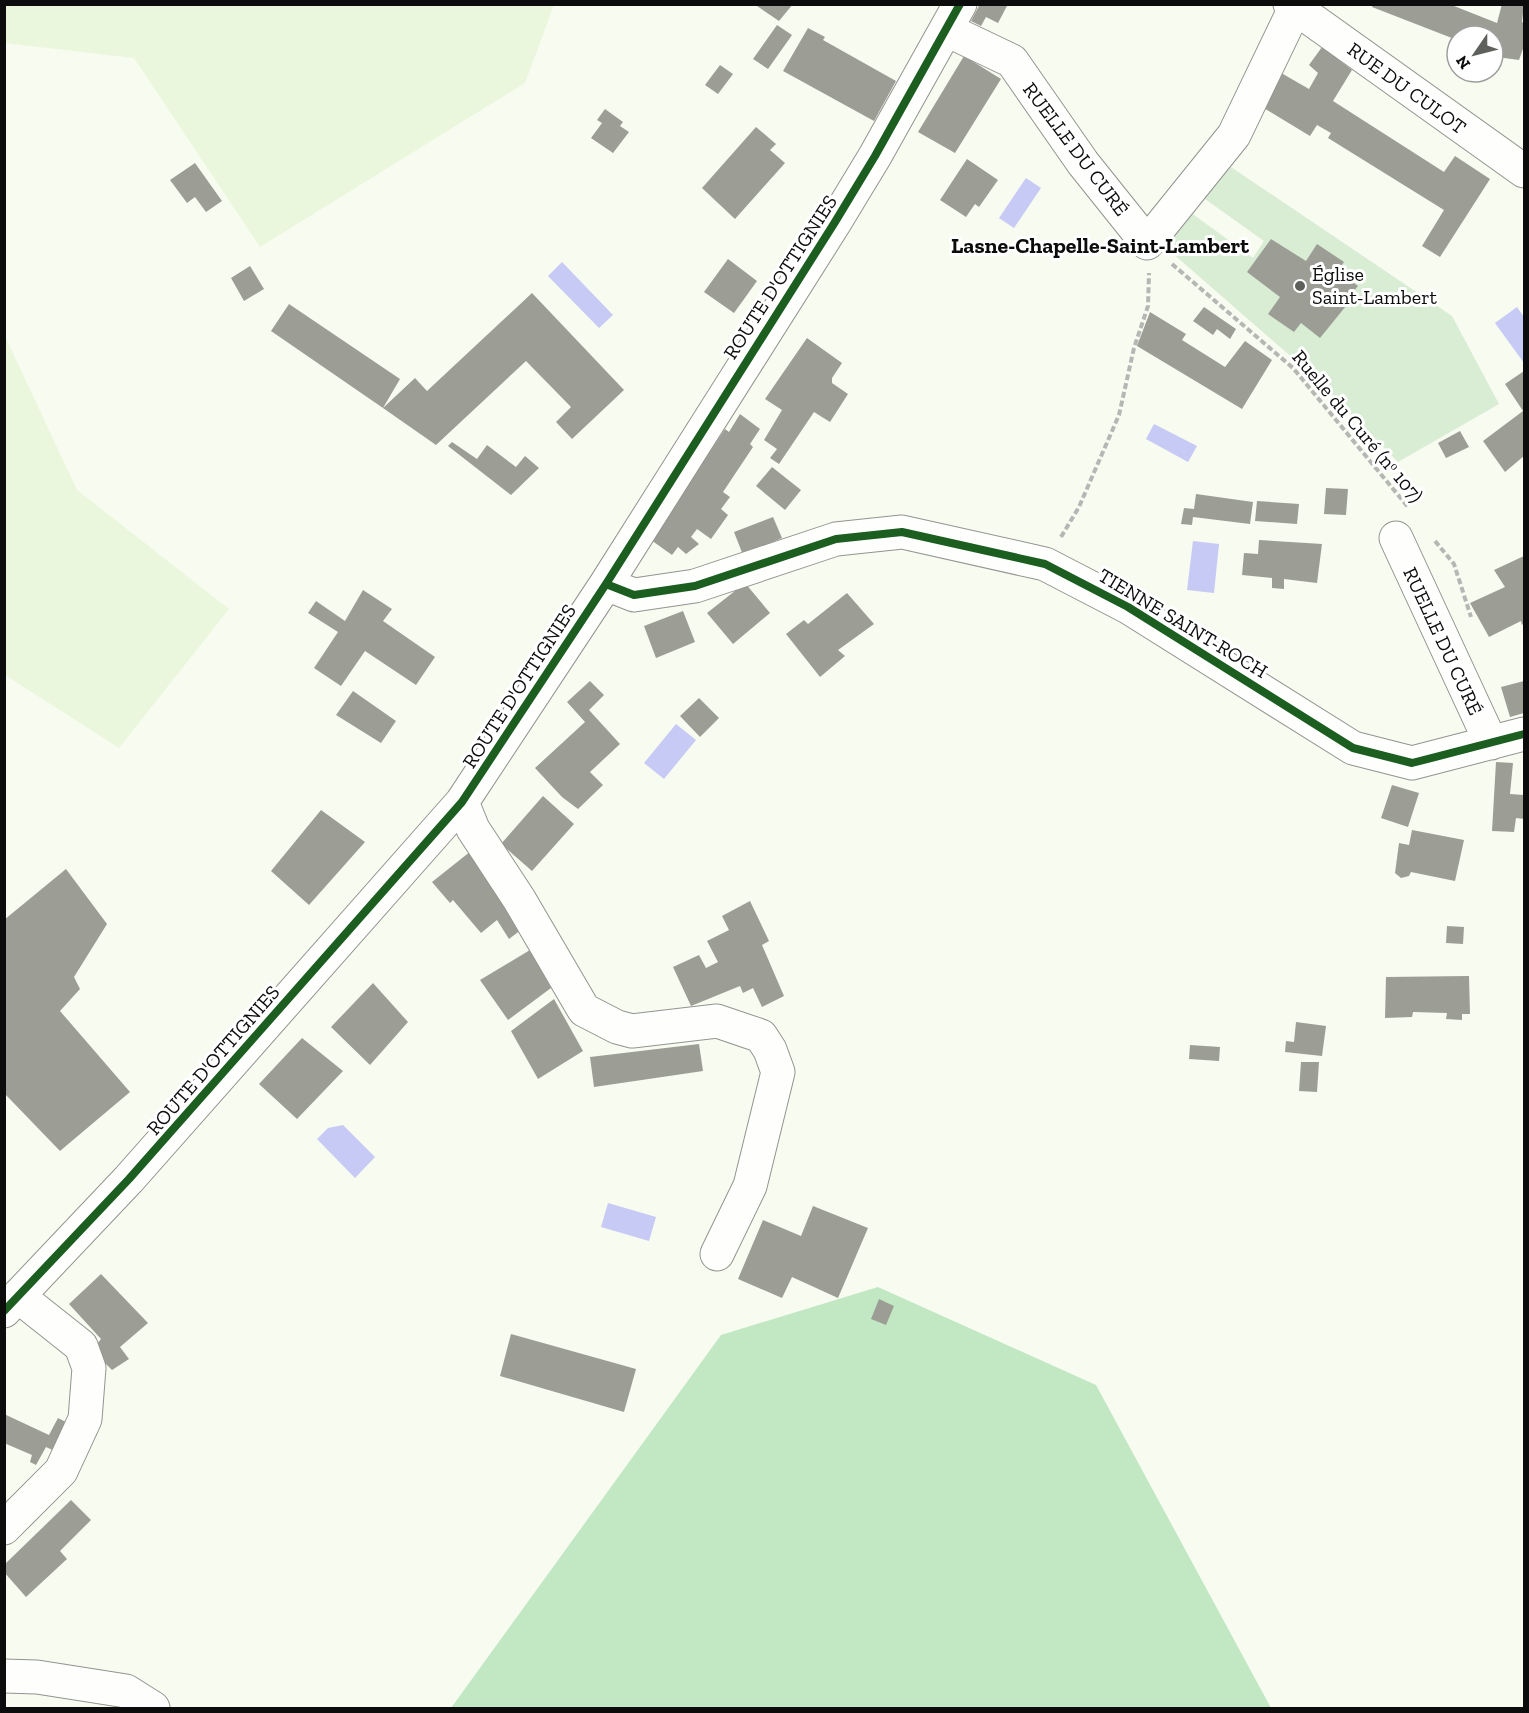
<svg xmlns="http://www.w3.org/2000/svg" width="1529" height="1713" font-family="'Zilla Slab',serif">
  <rect width="100%" height="100%" fill="#f7fbf0"/>
  <path fill="#ebf7dc" d="M5,4h549v1l-29,78 -265,164 -126,-189 -129,-15z
    M4,334l73,156 152,119 -110,139 -114,-73z"/>
  <path fill="#c1e8c3" d="M878,1287l218,98 175,323h-820l270,-373z"/>
  <path fill="#d9ecd4" d="M1222,161l230,155 47,88 -101,58 -80,-82 -155,-135 27,-33 63,46 11,-17 -66,-47z"/>
  <path fill="#c6caf4" d="M1026,178l15,10 -27,40 -15,-10z
    M562,262l51,53 -14,13 -51,-52z
    M1517,307l7,10v46l-29,-40z
    M1154,424l43,22 -9,16 -42,-23z
    M1193,541l26,3 -5,49 -27,-3z
    M676,724l20,16 -32,39 -20,-16z
    M343,1125l32,32 -20,21 -38,-39 11,-11z
    M608,1203l48,14 -7,24 -48,-14z"/>
  <path fill="#9c9e96" d="M754,4h39l-14,17z
    M980,4h28l-10,19 -12,-6 -5,9 -10,-5z
    M1373,4h76l48,19 5,-19h22l-2,18 2,1v23l-5,14 -15,-2 -11,-4v-18h-36v4l-85,-33z
    M777,25l15,10 -24,34 -15,-10z
    M808,28l17,9 -2,3 73,41 -22,40 -91,-50z
    M1322,47l30,23 -19,31 111,71 11,-16 35,23 -50,78 -18,-11 22,-36 -116,-72 3,-5 -14,-8 -7,11 -53,-32 19,-34 33,19 9,-16 -9,-8z
    M964,56l37,23 -46,74 -37,-21z
    M720,65l13,9 -15,20 -13,-9z
    M605,109l18,13 -3,4 9,6 -16,21 -22,-15 11,-15 -5,-3z
    M756,127l20,17 -6,6 15,13 -50,56 -33,-31z
    M967,159l31,21 -19,27 -4,-3 -9,13 -26,-17z
    M195,163l27,38 -16,11 -11,-15 -8,6 -17,-23z
    M1271,239l35,22 11,-17 27,18 -6,9 20,15 -14,17 2,3 -26,32 -19,-15 -7,9 -26,-18 12,-17 -33,-25z
    M728,259l29,22 -23,32 -30,-21z
    M250,266l14,23 -20,12 -13,-23z
    M532,293l92,97 -52,49 -16,-17 15,-15 -45,-46 -90,84 -53,-37 32,-30 12,13z
    M289,304l111,75 -17,29 -112,-77z
    M1204,307l32,22 -6,10 -13,-10 -4,6 -20,-14z
    M1150,312l36,22 -4,6 43,27 20,-26 27,19 -30,49 -105,-63z
    M807,338l35,25 -10,15v5l16,11 -18,28 -16,-10 -35,52 -9,-6 7,-9 -13,-9 18,-30 -17,-11z
    M1524,371v85l-19,16 -22,-31 40,-30 -18,-27z
    M740,414l20,15 -10,15 3,3 -30,45 7,5 -9,12 7,6 -17,24 -14,-10 -6,8 8,7 -13,10 -8,-7 -6,8 -21,-15 74,-111 4,3z
    M1460,431l9,16 -23,11 -8,-15z
    M452,442l25,17 10,-14 29,22 9,-11 14,12 -28,27 -63,-49z
    M772,467l29,23 -16,20 -29,-24z
    M1326,488l22,1 -2,26 -22,-1z
    M1196,494l57,8 -3,22 -57,-7 -1,8 -11,-1 3,-16 10,1z
    M1257,501l42,3 -2,20 -42,-3z
    M773,517l9,21 -39,17 -9,-23z
    M1259,540l63,4 -5,39 -33,-4v10l-12,-1v-10l-30,-3 2,-22 14,1z
    M1524,556v67l-2,2 -1,-4 -32,16 -19,-34 35,-16 -11,-17z
    M745,583l25,30 -37,31 -26,-31z
    M363,590l29,19 -9,12 52,36 -19,28 -51,-34 -24,35 -27,-18 24,-36 -30,-19 8,-12 29,20z
    M847,593l27,31 -36,26 7,6 -25,21 -34,-43 18,-14 4,4z
    M683,611l12,31 -39,16 -12,-32z
    M590,681l14,14 -15,15 31,34 -30,28 13,13 -25,24 -16,-12 -27,-29 50,-46 -18,-20z
    M1524,681v32l-14,4 -9,-30z
    M353,691l43,30 -15,22 -45,-28z
    M699,698l20,20 -19,19 -20,-21z
    M1496,762l17,1 -3,31 14,1v24l-8,-1 -2,14 -22,-1z
    M1392,785l27,8 -11,34 -27,-9z
    M543,796l31,28 -42,47 -31,-27z
    M321,810l44,32 -56,63 -38,-34z
    M1412,830l52,10 -9,41 -44,-9 -2,4 -8,2 -6,-5 4,-30 10,2z
    M471,851l55,75 -17,13 -12,-19 -16,13 -28,-33 -3,3 -18,-21z
    M66,869l41,55 -33,53 6,12 -20,22 70,81 -70,59 -56,-58v-173z
    M750,901l19,40 -7,4 22,51 -22,11 -9,-19 -10,5 -3,-7 -49,20 -18,-39 26,-12 7,13 12,-6 -11,-21 22,-11 -7,-14z
    M1447,926l17,1 -1,17 -17,-1z
    M530,950l21,38 -43,32 -28,-40z
    M1469,976l1,38h-8v6l-16,-1 1,-6 -34,-1 -1,5 -27,1 1,-41z
    M373,983l35,39 -38,43 -39,-38z
    M554,999l29,52 -45,28 -27,-48z
    M1296,1022l30,4 -4,30 -37,-4 1,-11 8,1z
    M302,1038l41,33 -46,48 -38,-35z
    M699,1044l4,27 -109,16 -4,-30z
    M1190,1045l30,2 -1,14 -30,-2z
    M1301,1062h18l-2,30 -18,-1z
    M813,1206l55,22 -30,70 -46,-21 -10,21 -44,-19 25,-59 38,16z
    M101,1274l47,49 -28,24 9,12 -17,11 -20,-20 9,-11 -32,-35z
    M879,1299l15,7 -8,19 -15,-6z
    M511,1334l125,35 -12,43 -124,-36z
    M4,1414l45,21 9,-17 14,7 -13,28 -13,-6 -10,18 -6,-3 2,-7 -28,-12z
    M71,1500l20,20 -31,31 7,8 -41,38 -22,-25v-7z"/>
  <g fill="none" stroke-linecap="round" stroke-linejoin="round">
    <g stroke="#92948f" stroke-width="35">
      <path id="minor" d="M1290,4l234,167
        M947,30l65,31 71,102 64,80 87,-108 61,-127
        M1396,538l95,205
        M606,584l28,11 61,-9 141,-47 66,-7 143,32 83,43 225,141 59,15 112,-29
        M462,802l11,27 46,70 65,111 33,17 15,4 85,-10 44,15 9,14 8,22 -28,114 -33,68
        M4,1311l125,-132 333,-377 144,-218 229,-362 40,-66 85,-152
        M4,1528l57,-57 24,-52 4,-51 -8,-22 -63,-50
        M4,1676l33,1 89,14 27,17"/>
    </g>
    <path stroke="#b6b7b5" stroke-width="4" stroke-dasharray="6 3" stroke-linecap="butt" d="M1172,264l121,104 115,139
      M1061,537l18,-30 40,-92 15,-67 14,-42 1,-33
      M1435,541l19,23 17,53"/>
    <use href="#minor" stroke="#fefefd" stroke-width="33"/>
    <g stroke="#fff" stroke-width="11">
      <path id="cycleway" d="M606,584l28,11 61,-9 141,-47 66,-7 143,32 83,43 225,141 59,15 112,-29
        M4,1311l125,-132 333,-377 144,-218 229,-362 40,-66 85,-152"/>
    </g>
    <use href="#cycleway" stroke="#1b5e20" stroke-width="8"/>
  </g>
  <circle fill="#5e605c" stroke="#fff" stroke-width="2" cx="1300" cy="286" r="6"/>
  <g text-anchor="middle" dominant-baseline="central" stroke-width="6" stroke-linejoin="round" paint-order="stroke">
    <g font-size="20" fill="#0c0c0c" stroke="#fff">
      <text transform="translate(1407 88) rotate(36)">RUE DU CULOT</text>
      <text transform="translate(1076 149) rotate(53)">RUELLE DU CURÉ</text>
      <text transform="translate(780 277) rotate(-57)">ROUTE D'OTTIGNIES</text>
      <text transform="translate(1358 426) rotate(50)">Ruelle du Curé (nᵒ 107)</text>
      <text transform="translate(1183 623) rotate(31)">TIENNE SAINT-ROCH</text>
      <text transform="translate(1443 641) rotate(65)">RUELLE DU CURÉ</text>
      <text transform="translate(519 686) rotate(-57)">ROUTE D'OTTIGNIES</text>
      <text transform="translate(213 1060) rotate(-49)">ROUTE D'OTTIGNIES</text>
    </g>
    <g font-size="20" fill="#0c0c0c" stroke="#fff" text-anchor="start">
      <text x="1312" y="274">Église<tspan x="1312" dy="23">Saint-Lambert</tspan></text>
    </g>
    <g font-size="22" font-weight="bold" fill="#0c0c0c" stroke="#fff">
      <text x="1100" y="245">Lasne-Chapelle-Saint-Lambert</text>
    </g>
  </g>
  <rect width="1529" height="1713" fill="none" stroke="#0c0c0c" stroke-width="12"/>
  <g transform="translate(1475 54) rotate(235)"><circle r="28" fill="#ffffff" stroke="#9e9e9e" stroke-width="1.5"/>
  <path d="M0-4.5L10 22L0 15L-10 22Z" fill="#5e605c"/>
  <text y="-9" font-size="16" font-weight="bold" text-anchor="middle" fill="#0c0c0c">N</text>
  </g>
</svg>
